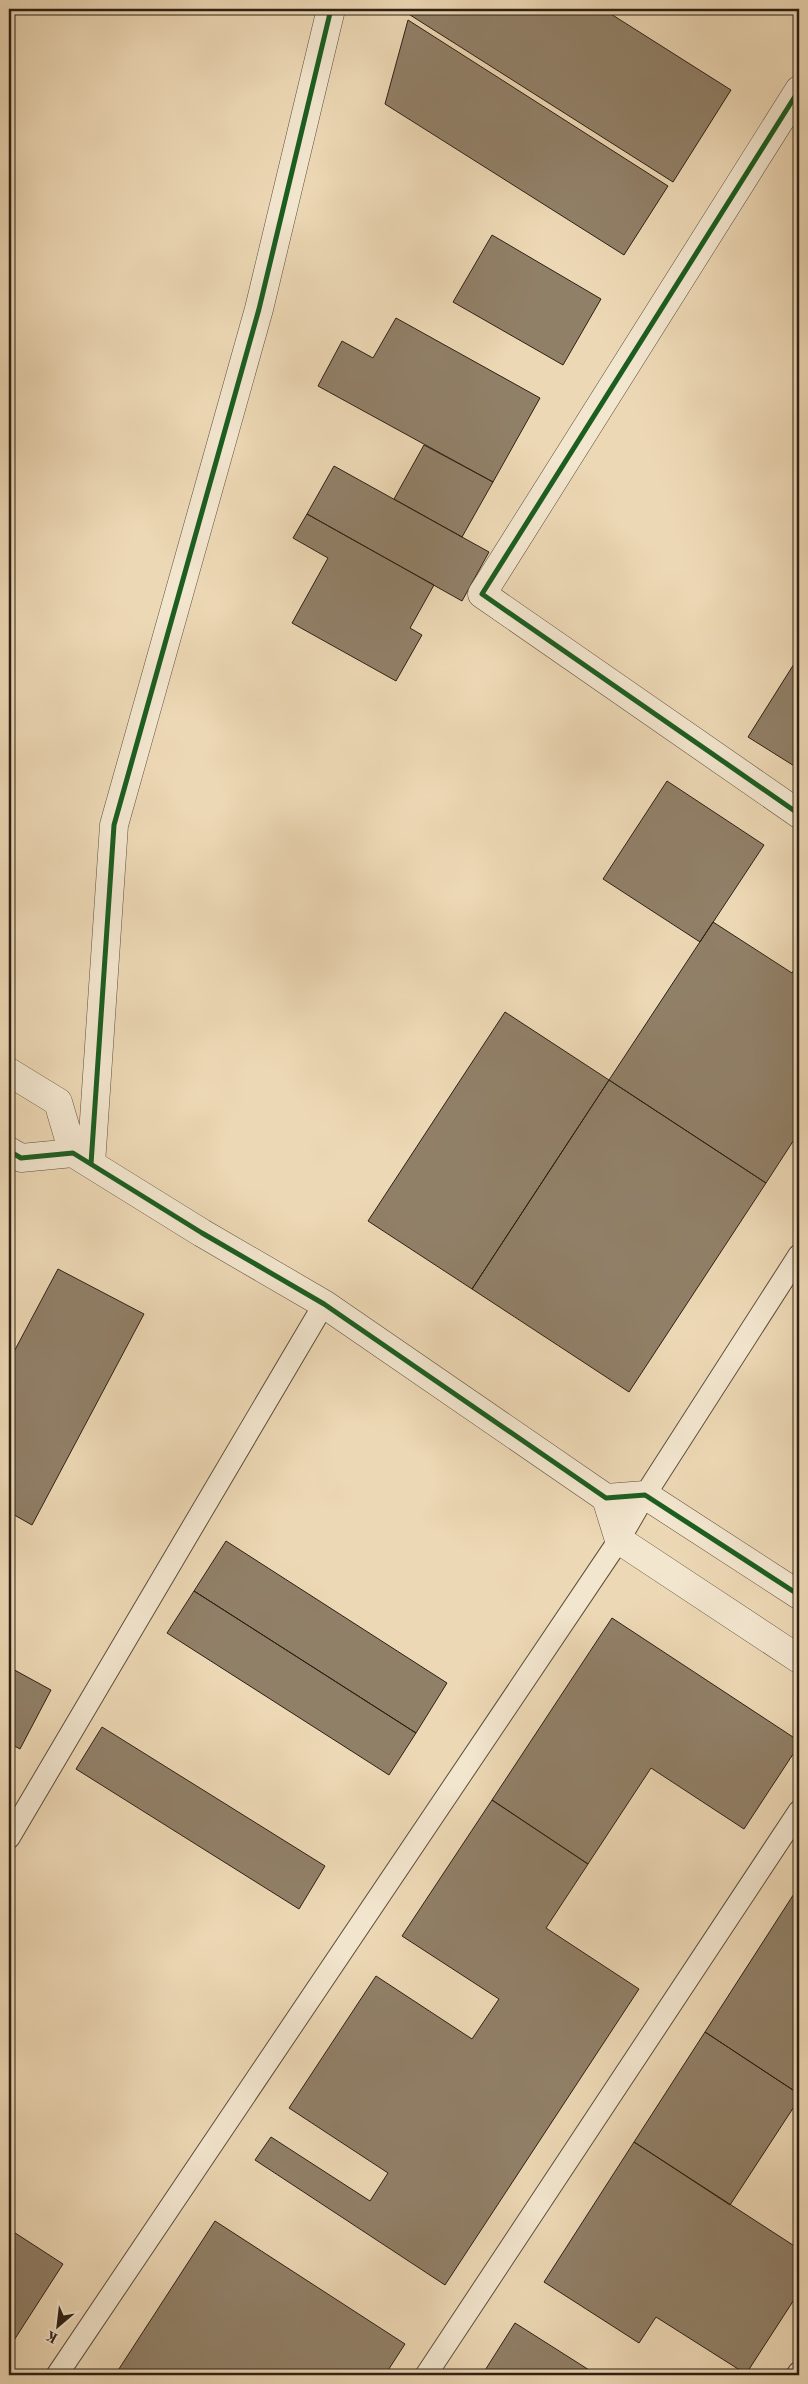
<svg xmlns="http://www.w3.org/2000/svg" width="808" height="2384" font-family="'Old Standard TT',serif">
  <rect width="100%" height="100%" fill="#edd8b5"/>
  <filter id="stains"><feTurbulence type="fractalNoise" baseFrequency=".004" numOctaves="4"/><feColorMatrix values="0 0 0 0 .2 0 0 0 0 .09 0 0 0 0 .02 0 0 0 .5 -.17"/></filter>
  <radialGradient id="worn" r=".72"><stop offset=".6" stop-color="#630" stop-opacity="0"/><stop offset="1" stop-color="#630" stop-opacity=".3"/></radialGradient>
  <path fill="#918068" stroke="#2d2014" d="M409,9h194l128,81 -58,92 -266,-169z
    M408,20l260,166 -44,69 -239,-151z
    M492,235l109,64 -38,66 -110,-63z
    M396,318l144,80 -47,84 -175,-96 24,-45 31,17z
    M424,445l69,37 -31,55 -68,-38z
    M334,466l155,86 -27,49 -155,-87z
    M307,514l127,71 -24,43 12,7 -26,46 -104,-58 36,-65 -35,-20z
    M799,656v113l-51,-32z
    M667,781l97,64 -64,97 -97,-63z
    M713,922l79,51 7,-11v170l-33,51 -157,-103z
    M505,1012l104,68 -137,209 -104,-68z
    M609,1080l157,103 -137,209 -157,-103z
    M58,1269l86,45 -112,211 -23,-13v-151z
    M226,1541l221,142 -31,50 -222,-142z
    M194,1591l222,142 -27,42 -222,-142z
    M612,1618l187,123v4l-55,84 -93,-61 -63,96 -96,-64z
    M9,1667l42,23 -31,59 -11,-6z
    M102,1727l223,139 -26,43 -223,-140z
    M492,1800l96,64 -42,64 93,61 -194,296 -190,-125 16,-23 99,64 18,-28 -99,-65 87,-132 96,63 27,-40 -97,-63z
    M799,1886v208l-94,-62z
    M705,2032l94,62v5l-69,106 -96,-63z
    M634,2142l165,107v43l-53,82 -90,-57 -17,26 -95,-61z
    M215,2221l190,123 -20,31h-270z
    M9,2229l54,35 -54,84z
    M515,2323l82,52h-115z"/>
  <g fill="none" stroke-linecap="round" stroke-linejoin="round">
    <g stroke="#5d4e3c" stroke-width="23">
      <path id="lane" d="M9,1838l315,-534
        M57,2375l562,-835 26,-45 154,-240
        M426,2375l373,-564
        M797,2375l2,-3"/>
    </g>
    <g stroke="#5d4e3c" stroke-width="29">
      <path id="street" d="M799,90l-317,504 317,220
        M9,1072l49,30 15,51
        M9,1151l12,7 52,-5 129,80 122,71 282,194 39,-3 154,100
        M91,1164l23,-339 145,-516 72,-300
        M606,1498l13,42 180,119"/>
    </g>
    <use href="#lane" stroke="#f3e6cf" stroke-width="21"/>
    <use href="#street" stroke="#f3e6cf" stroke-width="28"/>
    <g stroke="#f3e6cf" stroke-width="8">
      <path id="cycleway" d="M799,90l-317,504 317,220
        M9,1151l12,7 52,-5 129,80 122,71 282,194 39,-3 154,100
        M91,1164l23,-339 145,-516 72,-300"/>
    </g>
    <use href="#cycleway" stroke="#1b5e20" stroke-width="5"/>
  </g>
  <rect width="808" height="2384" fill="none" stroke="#edd8b5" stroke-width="30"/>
  <rect x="10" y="10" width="788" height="2364" fill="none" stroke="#2d2014" stroke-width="2.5"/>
  <rect x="15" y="15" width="778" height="2354" fill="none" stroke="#2d2014"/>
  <g transform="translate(58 2326) rotate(208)" stroke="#f3e6cf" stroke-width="4" paint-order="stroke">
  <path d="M0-4L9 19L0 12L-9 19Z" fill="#2d2014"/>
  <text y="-8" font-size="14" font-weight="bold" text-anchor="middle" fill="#2d2014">K</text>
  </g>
  <rect width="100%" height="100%" filter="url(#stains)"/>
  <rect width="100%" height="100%" fill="url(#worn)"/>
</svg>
